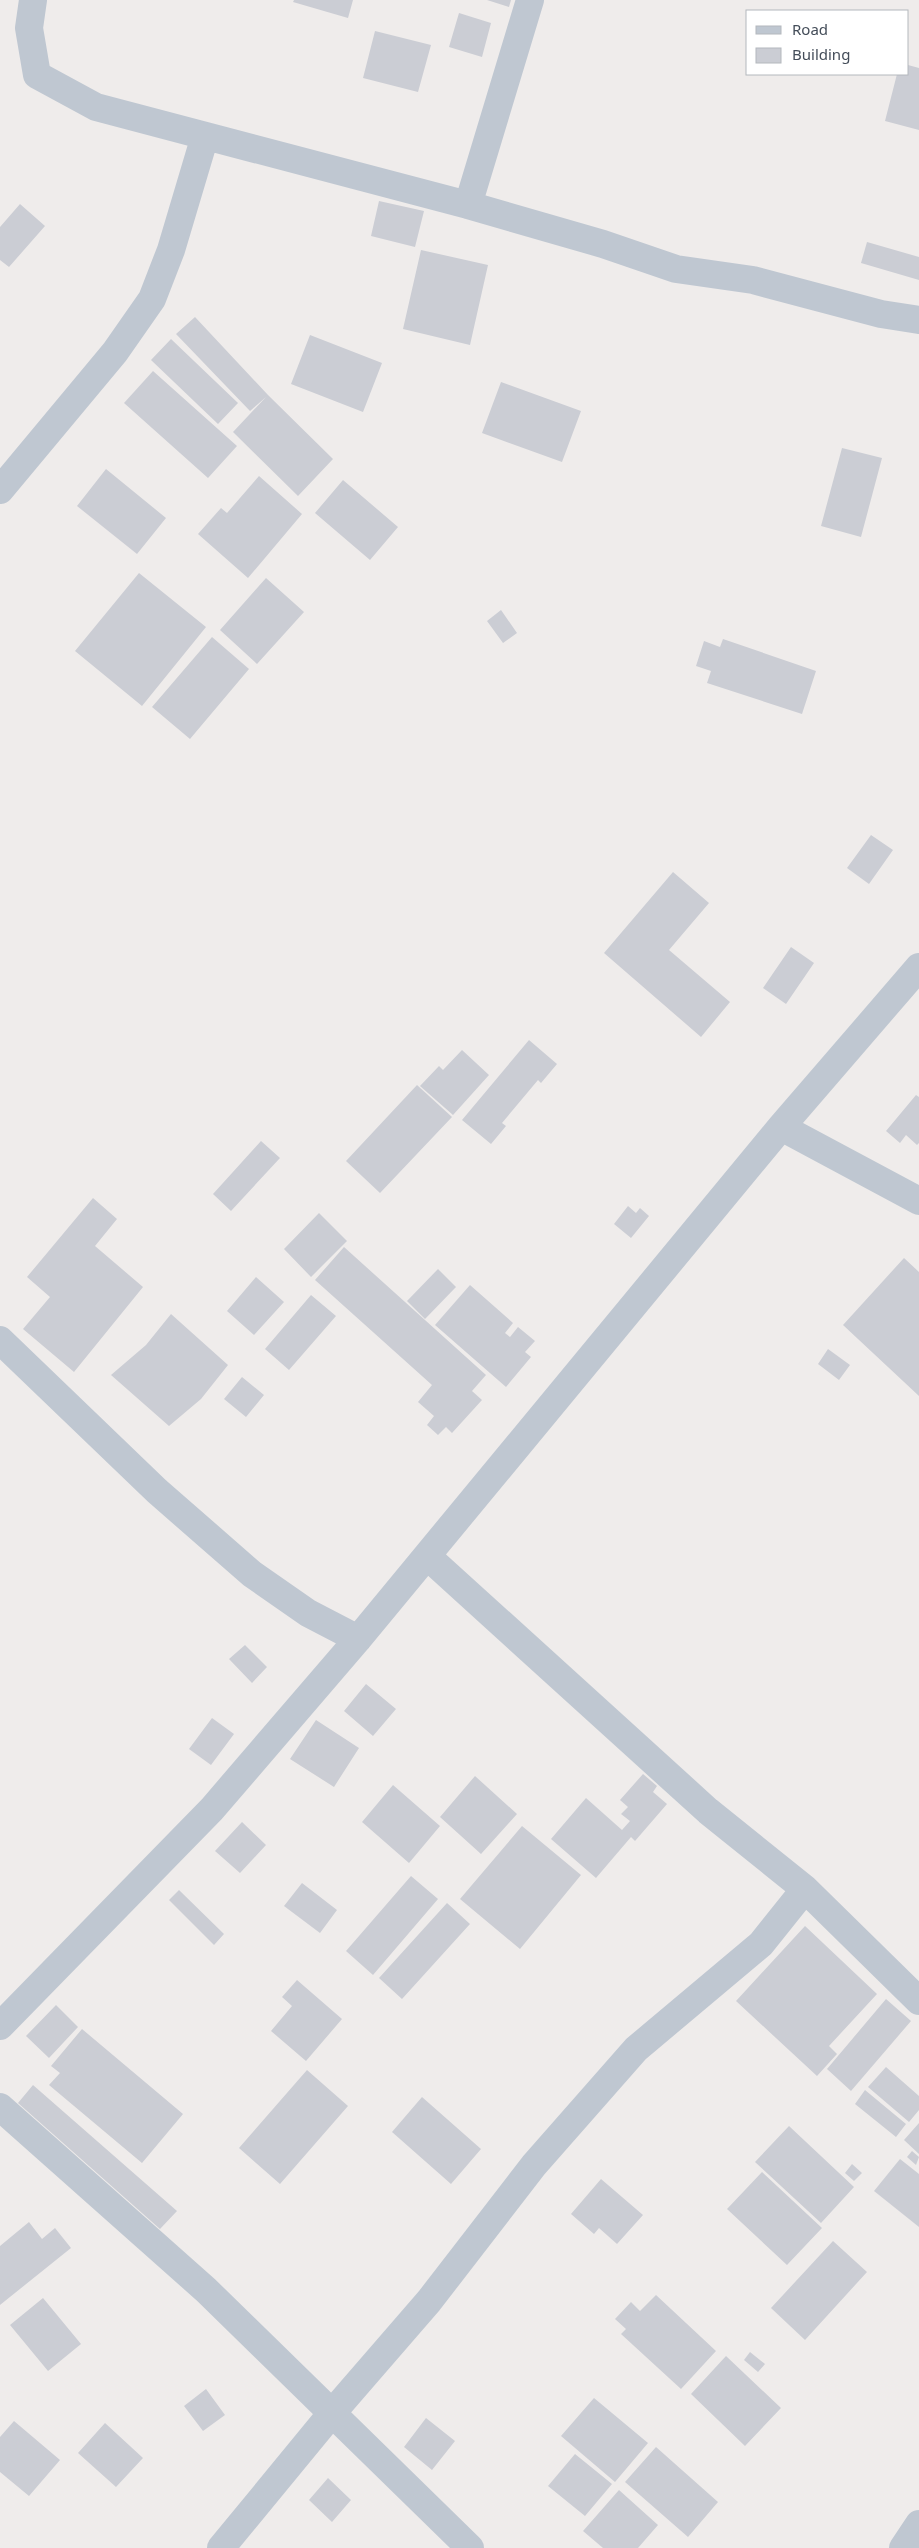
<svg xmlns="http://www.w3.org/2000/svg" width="919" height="2548" font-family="'Noto Sans',sans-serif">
  <rect width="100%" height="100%" fill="#efeceb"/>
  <path fill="#cbcdd4" d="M294,0h59l-5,18 -55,-16z
    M487,0h24l-2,7z
    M459,13l32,10 -9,34 -33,-10z
    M375,31l56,14 -13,47 -55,-14z
    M908,65l11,3v62l-34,-9 12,-47h11z
    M379,201l45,10 -9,36 -44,-11z
    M20,204l25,22 -36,41 -9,-7v-33z
    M867,242l52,15v23l-58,-17z
    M421,250l67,15 -18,80 -67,-16z
    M195,317l73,78 65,64 -35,37 -65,-64 33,-35 -16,14 -74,-77z
    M310,335l72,28 -19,49 -72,-28z
    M171,339l67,64 -20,21 -67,-64z
    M153,371l84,75 -29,32 -84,-75z
    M501,382l80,29 -19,51 -80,-29z
    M842,448l40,10 -21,79 -40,-11z
    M106,469l60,49 -29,36 -60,-48z
    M259,476l43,38 -54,64 -50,-44 23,-26 6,5z
    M343,480l55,47 -28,33 -55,-47z
    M139,573l67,54 -64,79 -67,-55z
    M266,578l38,34 -47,52 -37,-34z
    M501,610l16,23 -14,10 -16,-22z
    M212,637l37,32 -59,70 -38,-32z
    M723,639l93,32 -14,43 -95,-31 4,-12 -15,-5 8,-25 16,6z
    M871,835l22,15 -24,34 -22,-16z
    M673,872l36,31 -40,47 61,52 -29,35 -97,-84z
    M791,947l23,16 -28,41 -23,-16z
    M529,1040l28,24 -16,19 -3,-3 -36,43 4,3 -15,18 -29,-24z
    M462,1050l27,25 -36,40 -33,-29 19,-20 4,4z
    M417,1085l35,32 -72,76 -34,-32z
    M916,1095l3,2v46l-2,2 -11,-10 -6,8 -14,-12z
    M261,1141l19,17 -49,53 -18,-17z
    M93,1198l24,21 -22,27 48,41 -69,85 -51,-43 27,-32 -23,-20z
    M628,1206l8,7 4,-5 9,8 -18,22 -17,-14z
    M319,1213l28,28 -36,36 -27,-28z
    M344,1247l142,128 -14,16 10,9 -30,33 -6,-6 -8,8 -11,-10 7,-9 -16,-14 14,-17 -117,-105z
    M904,1258l15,14v124l-76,-71z
    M438,1269l18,18 -31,32 -18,-18z
    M256,1277l28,25 -30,33 -27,-24z
    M470,1285l43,38 -8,10 5,4 8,-10 17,14 -10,11 6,5 -25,30 -71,-62z
    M311,1295l25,21 -47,54 -24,-21z
    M171,1314l57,51 -27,34 -32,27 -58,-51 35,-30z
    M828,1349l22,16 -11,15 -21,-16z
    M242,1377l22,18 -18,22 -22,-18z
    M245,1645l22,22 -15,16 -23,-24z
    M366,1684l30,25 -23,27 -29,-25z
    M212,1718l22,16 -23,31 -22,-16z
    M316,1720l43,28 -25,39 -44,-28z
    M643,1774l14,12 -4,6 14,12 -32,37 -4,-4 -35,41 -45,-39 35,-41 36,32 8,-9 -9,-7 7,-7 -8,-7z
    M475,1776l42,38 -36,40 -41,-37z
    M393,1785l47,41 -31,37 -47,-41z
    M242,1822l24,23 -26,28 -25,-22z
    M522,1826l59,49 -61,74 -60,-50z
    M411,1876l27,23 -65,76 -27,-24z
    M302,1883l35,27 -17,23 -36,-27z
    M179,1890l45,44 -10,11 -45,-45z
    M447,1903l23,21 -68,75 -23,-21z
    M805,1926l72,68 -48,52 8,8 -20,22 -81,-75z
    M297,1980l45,39 -36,42 -35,-30 21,-25 -10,-9z
    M886,1999l25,22 -60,70 -24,-22z
    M56,2005l22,22 -29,31 -23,-22z
    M82,2029l101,85 -41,49 -93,-78 11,-12 -9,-7z
    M886,2067l33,29v14l-10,12 -41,-35z
    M307,2070l41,36 -68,78 -41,-36z
    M33,2085l144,126 -17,18 -142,-126z
    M865,2090l41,34 -10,13 -41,-33z
    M422,2097l59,52 -30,35 -59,-52z
    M919,2123v31l-15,-14z
    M789,2126l65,61 -33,36 -66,-61z
    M912,2151l7,6 -3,8 -9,-8z
    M900,2159l19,15v53l-45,-36z
    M852,2164l10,9 -8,8 -9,-8z
    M762,2172l60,56 -35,37 -60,-56z
    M601,2179l42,36 -26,29 -18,-16 -5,6 -23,-20z
    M29,2222l13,17 13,-11 16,20 -71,57v-59z
    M833,2241l34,31 -62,68 -34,-32z
    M656,2295l60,56 -35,38 -60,-55 5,-5 -11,-10 16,-17 9,9z
    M43,2298l38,46 -33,27 -38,-46z
    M750,2352l15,12 -7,8 -14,-12z
    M726,2356l55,52 -36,38 -54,-52z
    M206,2389l19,26 -22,16 -19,-25z
    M594,2398l54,45 -33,39 -54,-46z
    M426,2418l29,23 -23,29 -28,-23z
    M14,2421l46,39 -31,36 -29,-24v-35z
    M105,2423l38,35 -27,29 -38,-34z
    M656,2447l62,55 -30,35 -63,-55z
    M575,2454l37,30 -27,32 -37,-30z
    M328,2478l23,22 -19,22 -23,-22z
    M619,2490l39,35 -20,23h-35l-20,-17z"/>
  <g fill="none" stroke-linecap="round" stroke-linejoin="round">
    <path stroke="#bfc7d1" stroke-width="28" d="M33,0l-4,28 8,47 59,32 372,98 135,39 73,25 77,11 128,34 38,6
      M468,205l62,-205
      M0,490l115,-138 37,-53 19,-49 34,-114
      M781,1127l138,74
      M0,1340l157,151 95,83 56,39 50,26
      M427,1556l281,255 97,78 114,112
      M0,2026l212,-217 146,-170 423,-512 138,-160
      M0,2107l206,183 264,258
      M221,2548l111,-135 97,-112 105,-136 102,-116 125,-105 44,-55
      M903,2548l16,-24"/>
  </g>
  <rect x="746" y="10" width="162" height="65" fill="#ffffff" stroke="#b4b8bd"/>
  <rect x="756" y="26" width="25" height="8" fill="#bfc7d1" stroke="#b4b8bd"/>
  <text x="792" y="35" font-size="15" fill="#444d59">Road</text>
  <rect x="756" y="48" width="25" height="15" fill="#cbcdd4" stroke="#b4b8bd"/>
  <text x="792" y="60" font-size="15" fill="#444d59">Building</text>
</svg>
